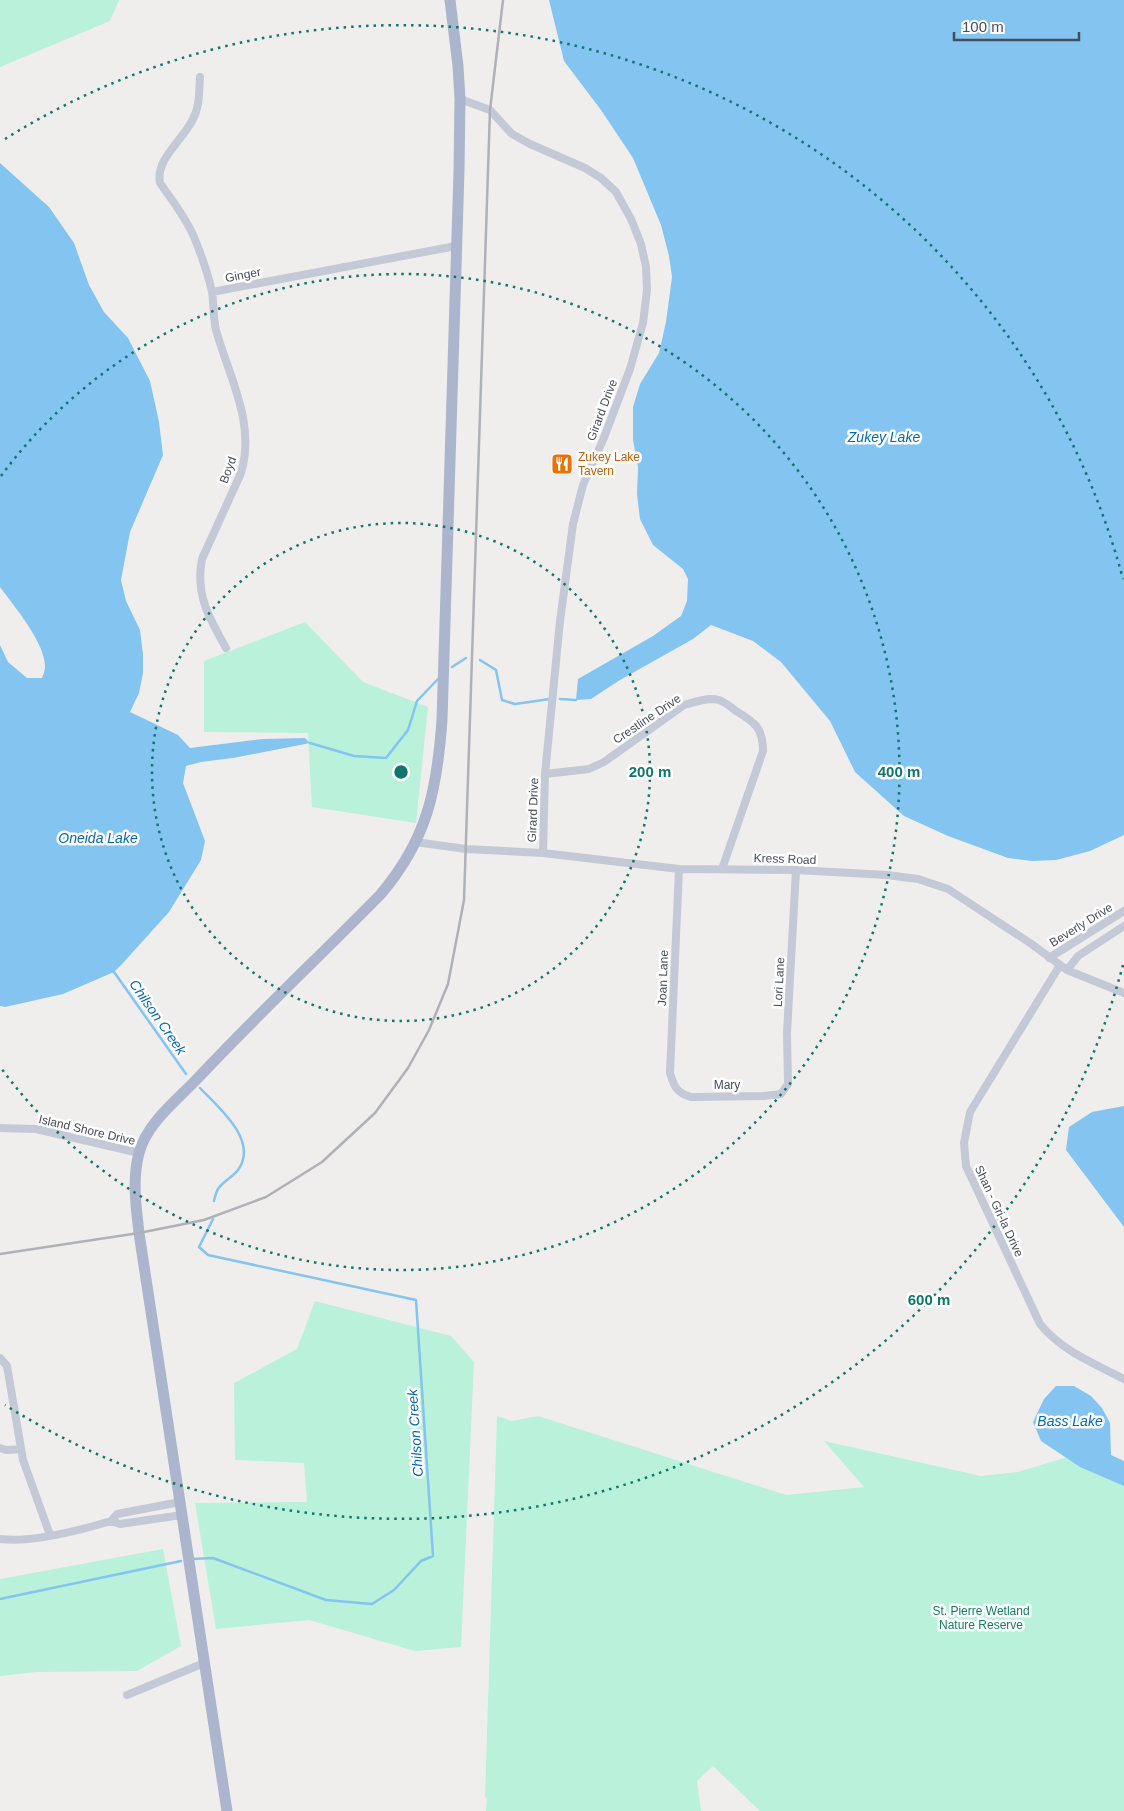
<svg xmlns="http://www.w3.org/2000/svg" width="1124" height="1811" font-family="Helvetica,sans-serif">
  <rect width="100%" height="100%" fill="#f0eeed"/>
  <path fill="#b9f1da" d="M0,0h119l-9,21 -110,46z
    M305,622l58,60 65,25 -12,116 -104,-16 -4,-74 -104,-1v-71z
    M315,1301l136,35 23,26 -13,285 -46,4 -106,-31 -93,9 -21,-126 112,-1 -3,-39 -69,-3 -1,-77 63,-34z
    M497,1416l15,5 26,-5 248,79 78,-8 -40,-46 157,35 37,-4 56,-17 50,24v332h-364l-47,-45 -16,15 4,30h-215l1,-13 -2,-1z
    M163,1549l18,97 -44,25 -101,1 -36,4v-97z"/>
  <path fill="#83c4f1" d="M549,0h575v835l-34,16 -34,9 -24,1 -24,-3 -60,-22 -44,-20 -49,-44 -25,-51 -49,-59 -28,-21 -42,-16 -18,14 -73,41 -29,19 -15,1 2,-21 75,-43 28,-20 6,-15 1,-22 -5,-10 -30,-24 -13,-26 -3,-25 1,-27 -5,-27v-33l7,-23 19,-31 7,-31 6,-45 -3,-21 -8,-31 -28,-67 -32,-48 -37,-49z
    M0,163l49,44 25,36 15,42 15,27 24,26 22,43 9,41 4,33 -33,77 -9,48 5,21 14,29 3,24v19l-4,20 -9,19 48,23 12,13 73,-9 42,-1 5,5 -77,15 -32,4 -15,4 -3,17 22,58 -4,19 -32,52 -46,51 -9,9 -51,22 -58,13 -5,-1v-361l8,17 19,16h15c1,-3 3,-7 3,-11 1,-23 -31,-61 -45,-80z
    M1124,1106v121l-58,-77 3,-23 23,-15z
    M1056,1386h18l17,10 11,12 8,15 1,32 13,6v25l-44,-19 -39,-26 -8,-19 11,-23z"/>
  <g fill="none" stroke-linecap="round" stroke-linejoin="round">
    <path stroke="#83c4f1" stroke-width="2.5" d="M480,660l16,10 6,30 13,4 35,-5
      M452,667l14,-9
      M560,699l16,1
      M310,743l44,13 32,2 22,-28 9,-29 21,-22
      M114,972l72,102
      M200,1088c19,20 59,53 38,82 -5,7 -16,12 -20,19 -2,3 -3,8 -4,12
      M192,1559l21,-1 113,42 46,4 22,-14 27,-29 12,-5 -17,-256 -208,-45 -9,-8 14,-28
      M0,1599l181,-38"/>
    <path stroke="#c3c9d6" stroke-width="8" d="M200,77c-1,14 0,29 -7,42 -9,20 -38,40 -33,64 12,17 26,35 34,54 7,17 14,37 18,55 2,13 1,25 4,38 13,47 40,93 25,143l-39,86c-7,35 7,59 24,89
      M460,99l30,11 22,24 18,10 55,24 16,10 15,14 15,27 10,25 5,23 1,23 -4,33 -13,46 -27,71 -20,45 -10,39 -13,97 -15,153 -2,79
      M212,292l244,-46
      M545,774l44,-5 15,-7 80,-57c10,-3 24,-8 35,-5 6,2 12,7 17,11 18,11 27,16 27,40l-41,118
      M415,842l51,7 77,4 136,16 117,1 91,5 31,4 30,10 82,54 37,27 57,23
      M679,869l-9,204c4,14 7,20 21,24l73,-1 17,-2 7,-10 -1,-51 9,-163
      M1049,958l75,-47
      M1060,965l-90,147 -6,31 2,23 74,158c22,27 53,39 84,55
      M1067,970l11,-14 46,-30
      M0,1128l36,1 103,24
      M0,1358l7,8 16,94 27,75
      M0,1448l6,2 15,-1
      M180,1502l-63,12 -6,7 9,3 62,-9
      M0,1539c30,4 81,-9 111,-18
      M127,1695l77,-32"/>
    <path stroke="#abb6ce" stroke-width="11" d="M227,1811l-88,-578c-3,-27 -7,-53 0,-80 8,-30 37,-52 58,-74 59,-63 122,-122 183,-184 47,-55 57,-104 62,-175l17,-549 1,-72 -2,-33 -8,-66"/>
    <path stroke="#afb1b8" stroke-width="2.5" d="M0,1254l139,-21 65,-13 62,-23 56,-35 53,-49 33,-45 21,-38 19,-46 16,-84 26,-790 13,-110"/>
  </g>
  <g fill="none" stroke="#0f766e" stroke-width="2.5" stroke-dasharray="2.5 5">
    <circle cx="401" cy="772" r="249"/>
    <path d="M1 476A498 498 0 1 1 1 1068"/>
    <path d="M1123 965A747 747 0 0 1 5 1405M5 139A747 747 0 0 1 1123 579"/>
  </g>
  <defs>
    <g id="restaurant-square" transform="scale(1.125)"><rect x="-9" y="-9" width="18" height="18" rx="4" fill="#e8710a" stroke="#fff"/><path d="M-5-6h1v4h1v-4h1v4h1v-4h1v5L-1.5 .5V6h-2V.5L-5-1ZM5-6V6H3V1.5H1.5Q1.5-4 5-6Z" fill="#fff"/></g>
  </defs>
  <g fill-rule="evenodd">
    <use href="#restaurant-square" x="562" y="464"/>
  </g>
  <g text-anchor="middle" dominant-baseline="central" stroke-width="5" stroke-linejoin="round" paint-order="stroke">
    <g font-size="12" fill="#454c5c" stroke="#fff">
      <text transform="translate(243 275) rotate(-11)">Ginger</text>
      <text transform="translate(602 410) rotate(-69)">Girard Drive</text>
      <text transform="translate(228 470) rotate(-70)">Boyd</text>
      <text transform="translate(647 719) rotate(-34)">Crestline Drive</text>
      <text transform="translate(533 810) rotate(-88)">Girard Drive</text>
      <text transform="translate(785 859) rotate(2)">Kress Road</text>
      <text transform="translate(1081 925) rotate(-32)">Beverly Drive</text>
      <text transform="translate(663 978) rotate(-88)">Joan Lane</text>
      <text transform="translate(779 982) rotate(-87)">Lori Lane</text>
      <text x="727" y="1085">Mary</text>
      <text transform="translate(87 1130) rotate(13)">Island Shore Drive</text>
      <text transform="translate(999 1211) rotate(65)">Shan - Gri-la Drive</text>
    </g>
    <g font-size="12" fill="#c56008" stroke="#fff" text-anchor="start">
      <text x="578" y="457">Zukey Lake<tspan x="578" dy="14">Tavern</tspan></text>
    </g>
    <g font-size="12" fill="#118160" stroke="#fff">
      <text x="981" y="1611">St. Pierre Wetland<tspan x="981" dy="14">Nature Reserve</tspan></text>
    </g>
    <g font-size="14" font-style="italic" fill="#0469af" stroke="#fff">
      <text x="884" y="437">Zukey Lake</text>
      <text x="98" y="838">Oneida Lake</text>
      <text transform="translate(158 1017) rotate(55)">Chilson Creek</text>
      <text x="1070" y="1421">Bass Lake</text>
      <text transform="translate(415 1433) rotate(-94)">Chilson Creek</text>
    </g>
  </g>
  <circle cx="401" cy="772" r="8" fill="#0f766e" stroke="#fff" stroke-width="2.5"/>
  <g font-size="15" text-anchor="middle" font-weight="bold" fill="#0f766e" stroke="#fff" stroke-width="5" stroke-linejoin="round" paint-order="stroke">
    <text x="650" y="777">200 m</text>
    <text x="899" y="777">400 m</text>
    <text x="929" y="1305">600 m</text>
  </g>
  <path d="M954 32v8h125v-8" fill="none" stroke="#454c5c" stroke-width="2.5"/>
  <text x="962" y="32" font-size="15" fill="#454c5c" stroke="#ffffff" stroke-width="4" paint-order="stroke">100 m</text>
</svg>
